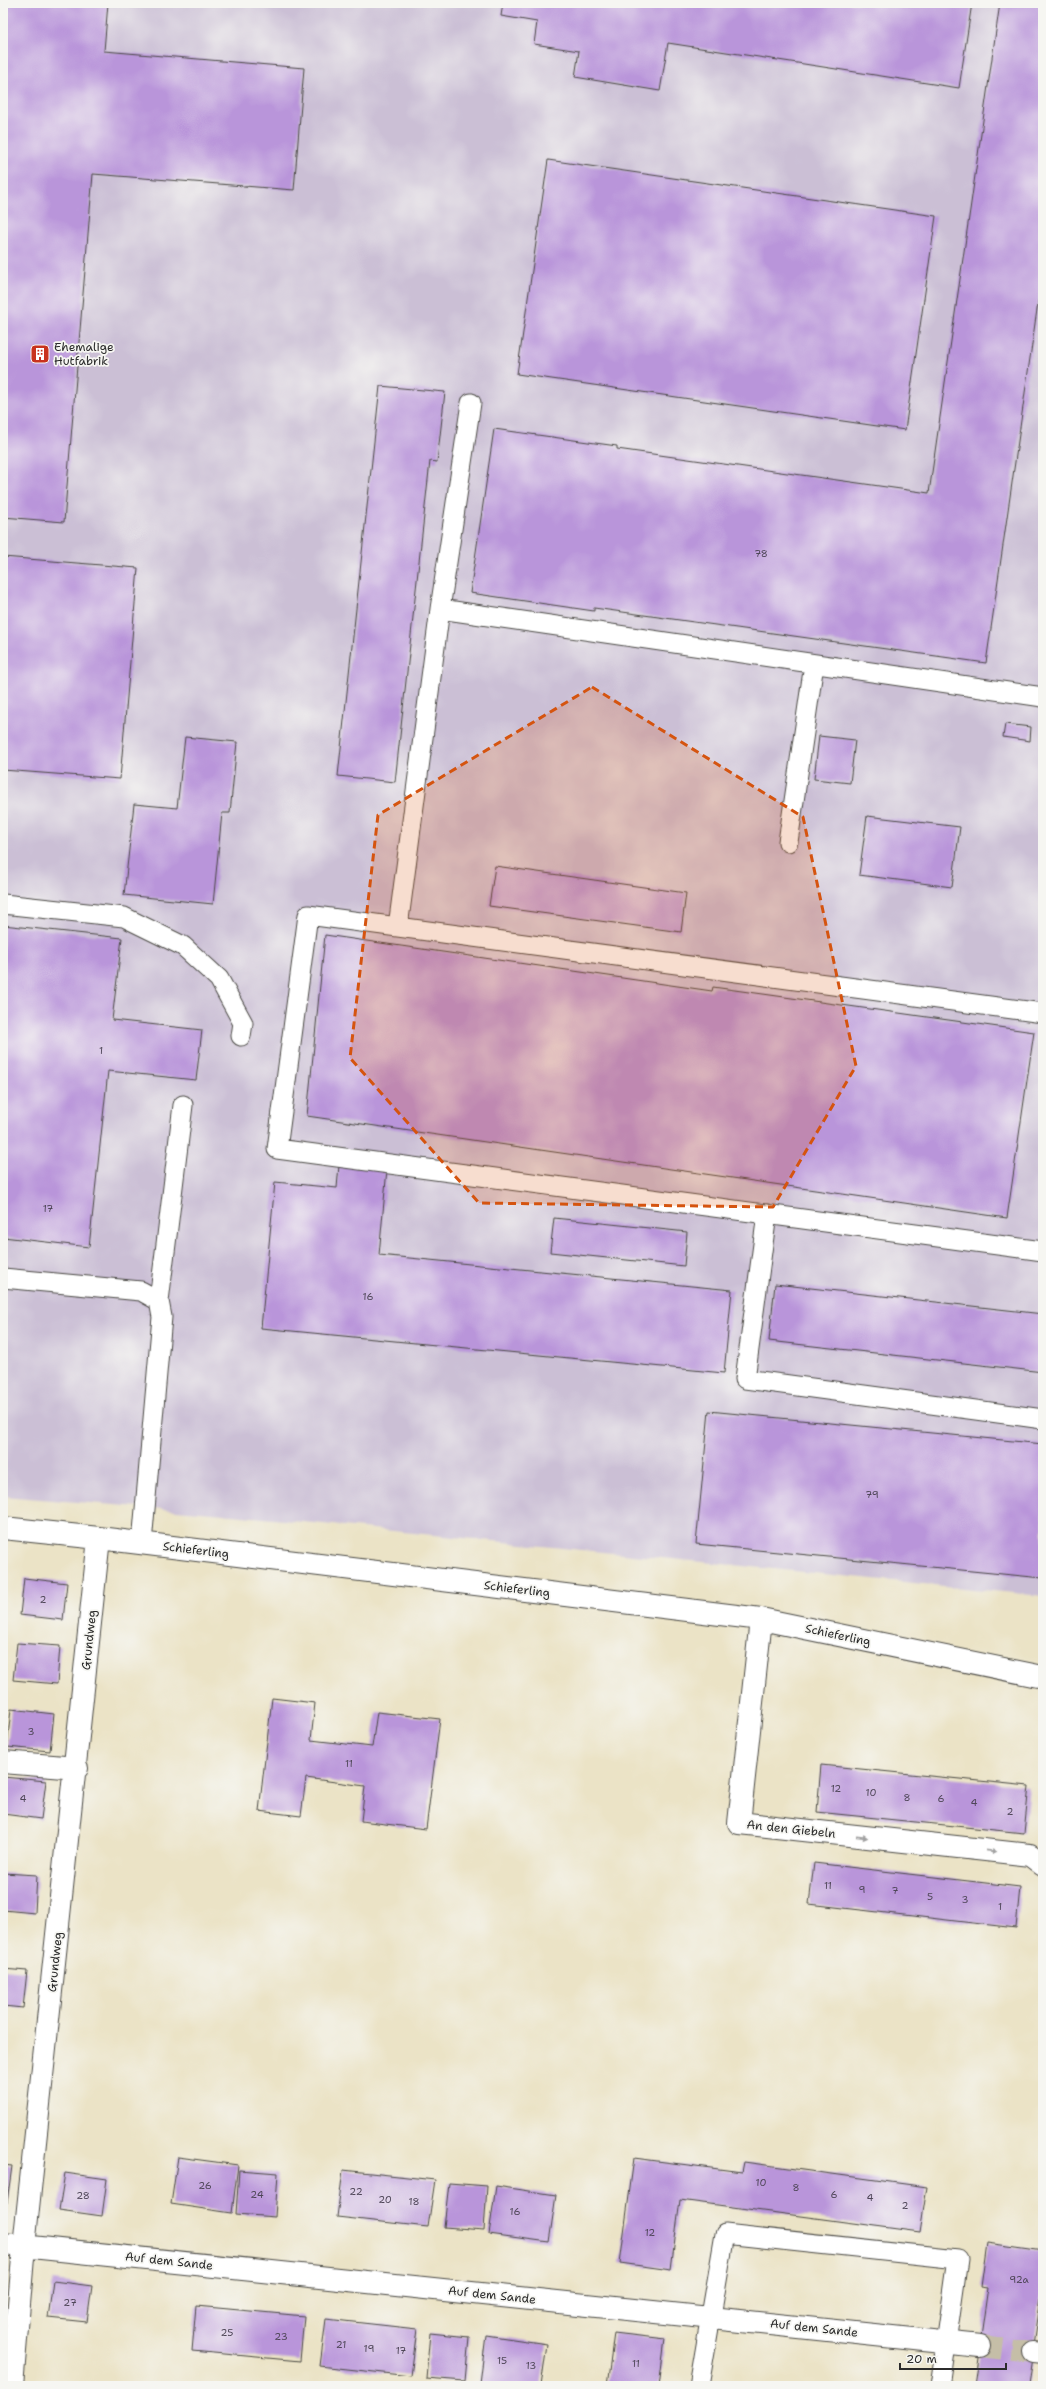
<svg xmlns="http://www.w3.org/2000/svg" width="1046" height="2389" font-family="'Shantell Sans',sans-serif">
  <rect width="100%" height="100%" fill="#f6f6f2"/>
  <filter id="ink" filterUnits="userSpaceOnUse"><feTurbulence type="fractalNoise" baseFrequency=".025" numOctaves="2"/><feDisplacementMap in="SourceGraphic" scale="8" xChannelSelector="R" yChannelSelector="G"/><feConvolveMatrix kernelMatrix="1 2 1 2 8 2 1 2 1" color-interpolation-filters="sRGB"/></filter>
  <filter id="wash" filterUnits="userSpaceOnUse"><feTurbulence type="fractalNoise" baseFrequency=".012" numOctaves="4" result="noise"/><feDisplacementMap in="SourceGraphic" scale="16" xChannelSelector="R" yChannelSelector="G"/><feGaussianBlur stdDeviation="0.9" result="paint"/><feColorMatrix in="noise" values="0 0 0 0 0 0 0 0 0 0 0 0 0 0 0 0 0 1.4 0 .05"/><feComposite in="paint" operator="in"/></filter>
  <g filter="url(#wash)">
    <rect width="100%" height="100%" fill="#ebe3c6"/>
    <path fill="#cbbfd5" d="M3,3h1040v1593l-830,-83 -210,-17z"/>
    <g id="blocks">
      <path fill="#b995da" d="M3,3h105l-4,48 200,17 -10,122 -201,-16 -29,348 -61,-5z
        M503,3h469l-13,85 -291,-45 -8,48 -85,-14 4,-26 -45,-7 3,-22 -36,-6z
        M1000,3h43v265l-57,395 -392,-55v3l-124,-18 24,-164 123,17v3l312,44z
        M548,160l388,56 -31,214 -388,-56z
        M380,386l65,6 -8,70 -7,-1 -35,321 -57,-6z
        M3,557l135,11 -18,211 -117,-9z
        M1005,724l26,3 -1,14 -27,-4z
        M819,736l36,4 -5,43 -36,-4z
        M185,737l52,5 -7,71h-8l-9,91 -89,-9 10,-91 43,4z
        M867,816l93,11 -8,60 -93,-12z
        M495,866l191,27 -5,39 -192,-26z
        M3,925l119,13 -10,82 90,10 -6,50 -88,-9 -19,176 -86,-10z
        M325,935l387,56 1,-4 321,45 -27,186 -700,-102z
        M339,1165l48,4 -8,86 353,35 -8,83 -463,-45 14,-146 62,6z
        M554,1218l133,14 -3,34 -134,-14z
        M775,1284l268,30v58l-274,-31z
        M709,1411l334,33v134l-347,-34z
        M24,1578l43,5 -4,37 -43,-5z
        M17,1643l43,3 -3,38 -44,-4z
        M272,1698l43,5 -4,37 61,7 5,-35 63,7 -14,110 -65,-8 4,-35 -59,-8 -5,38 -42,-5z
        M11,1709l43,5 -4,37 -43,-4z
        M821,1765l208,21 -5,47 -207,-21z
        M3,1777l43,4 -5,38 -38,-5z
        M814,1863l206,24 -4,41 -207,-24z
        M3,1873l34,2 -2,38 -32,-3z
        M3,1969l24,2 -4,37 -20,-2z
        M178,2157l60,8 -6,48 -61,-9z
        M634,2158l108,14 2,-10 183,25 -7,45 -240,-32 -9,70 -51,-7z
        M3,2165l9,1 -5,37h-4z
        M239,2170l39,3 -3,44 -39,-3z
        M343,2170l92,10 -7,47 -91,-10z
        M65,2173l42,6 -5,37 -43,-6z
        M449,2183l38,3 -3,44 -40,-3z
        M496,2186l60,9 -7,47 -60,-8z
        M987,2243l56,8v46h-2l-13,89h-54l14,-98 -7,-1z
        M53,2281l39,5 -5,36 -39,-4z
        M196,2306l108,10 -4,45 -108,-10z
        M326,2319l91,10 -6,47 -91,-10z
        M430,2333l39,4 -4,44 -39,-3z
        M614,2333l51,6 -6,47h-52z
        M486,2335l61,9 -6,42h-36l-25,-3z"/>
    </g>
  </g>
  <g filter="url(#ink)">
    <use href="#blocks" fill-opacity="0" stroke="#484742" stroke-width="1"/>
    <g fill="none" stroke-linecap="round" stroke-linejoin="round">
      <path stroke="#c5bea7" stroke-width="22" stroke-dasharray="22 11" stroke-linecap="butt" d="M980,2346l53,6"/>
      <g stroke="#484742" stroke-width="21">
        <path id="service" d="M471,403l-31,206 603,88
          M788,842l26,-178
          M3,904l121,13 59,29 36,33 24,44 -2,13
          M398,927l42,-318
          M1043,1013l-735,-98 -31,234 766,102
          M767,1214l-22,165 298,40
          M3,1278l138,13 18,10 3,16 -20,226
          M159,1301l24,-196
          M699,2386l26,-152 233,25 -18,127"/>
      </g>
      <g stroke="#484742" stroke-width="24">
        <path id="minor" d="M3,1528l96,10 662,81 282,58
          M761,1619l-22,204 291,32 13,10
          M3,1762l74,6
          M3,2244l977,102
          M1033,2352l10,1
          M12,2386l12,-140 75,-708"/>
      </g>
      <use href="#service" stroke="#fff" stroke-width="19"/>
      <use href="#minor" stroke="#fff" stroke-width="22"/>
    </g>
    <defs><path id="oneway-solid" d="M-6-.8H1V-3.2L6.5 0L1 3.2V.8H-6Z"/></defs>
    <g fill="#a0a0a0">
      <use href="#oneway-solid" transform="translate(862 1837) rotate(6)"/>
      <use href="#oneway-solid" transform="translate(991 1851) rotate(6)"/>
    </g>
  </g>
  <path fill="#d5540f" fill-opacity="0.2" stroke="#d5540f" stroke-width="3" stroke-dasharray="8 5" stroke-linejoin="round" d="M592,687l211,130 53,249 -83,141 -294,-4 -129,-145 28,-243z"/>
  <defs>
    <g id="building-square" transform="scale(1)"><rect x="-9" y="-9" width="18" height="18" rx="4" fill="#c8321e" stroke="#f6f6f2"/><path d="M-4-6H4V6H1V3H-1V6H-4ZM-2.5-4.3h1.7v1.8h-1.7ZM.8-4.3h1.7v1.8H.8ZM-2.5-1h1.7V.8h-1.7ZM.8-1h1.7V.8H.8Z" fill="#fff"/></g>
  </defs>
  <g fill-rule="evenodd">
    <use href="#building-square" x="40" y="354"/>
  </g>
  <g text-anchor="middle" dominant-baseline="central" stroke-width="3.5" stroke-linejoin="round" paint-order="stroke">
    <g font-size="10" fill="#4e4657">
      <text x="761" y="553">78</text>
      <text x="101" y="1050">1</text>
      <text x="48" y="1208">17</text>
      <text x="368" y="1296">16</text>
      <text x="872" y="1494">79</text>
      <text x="43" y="1599">2</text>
      <text x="31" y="1731">3</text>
      <text x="349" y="1763">11</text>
      <text x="836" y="1788">12</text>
      <text x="871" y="1792">10</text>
      <text x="907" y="1797">8</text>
      <text x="23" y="1798">4</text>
      <text x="941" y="1798">6</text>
      <text x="974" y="1802">4</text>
      <text x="1010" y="1811">2</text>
      <text x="828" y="1885">11</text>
      <text x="862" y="1889">9</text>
      <text x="895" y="1890">7</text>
      <text x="930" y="1896">5</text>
      <text x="965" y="1899">3</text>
      <text x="1000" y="1906">1</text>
      <text x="761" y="2182">10</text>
      <text x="205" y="2185">26</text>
      <text x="796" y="2187">8</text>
      <text x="356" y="2191">22</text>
      <text x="257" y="2194">24</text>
      <text x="834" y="2194">6</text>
      <text x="83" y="2195">28</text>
      <text x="870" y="2197">4</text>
      <text x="385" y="2199">20</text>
      <text x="414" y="2201">18</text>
      <text x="905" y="2205">2</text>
      <text x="515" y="2211">16</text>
      <text x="650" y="2232">12</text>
      <text x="1019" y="2279">92a</text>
      <text x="70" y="2302">27</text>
      <text x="227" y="2332">25</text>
      <text x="281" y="2336">23</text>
      <text x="341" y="2344">21</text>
      <text x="369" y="2348">19</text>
      <text x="401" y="2350">17</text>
      <text x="502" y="2360">15</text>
      <text x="636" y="2363">11</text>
      <text x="531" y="2365">13</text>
    </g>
    <g font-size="12" fill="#2b2b2b" stroke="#f6f6f2" text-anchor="start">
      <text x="54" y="347">Ehemalige<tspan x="54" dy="14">Hutfabrik</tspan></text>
    </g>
    <g font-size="12" fill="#2b2b2b" stroke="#f6f6f2">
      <text transform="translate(196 1550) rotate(7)">Schieferling</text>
      <text transform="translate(517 1589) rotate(7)">Schieferling</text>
      <text transform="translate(838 1635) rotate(12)">Schieferling</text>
      <text transform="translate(89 1640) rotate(-84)">Grundweg</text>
      <text transform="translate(791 1829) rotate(6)">An den Giebeln</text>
      <text transform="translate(55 1962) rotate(-84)">Grundweg</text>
      <text transform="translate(169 2261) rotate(6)">Auf dem Sande</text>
      <text transform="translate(492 2295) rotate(6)">Auf dem Sande</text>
      <text transform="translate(814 2328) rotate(6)">Auf dem Sande</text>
    </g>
  </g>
  <rect width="1046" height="2389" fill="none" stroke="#f6f6f2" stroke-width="16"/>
  <path d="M900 2363v6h106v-6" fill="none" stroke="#2b2b2b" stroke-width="2"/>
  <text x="906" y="2363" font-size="12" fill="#2b2b2b" stroke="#f6f6f2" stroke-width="3" paint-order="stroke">20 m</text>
</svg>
